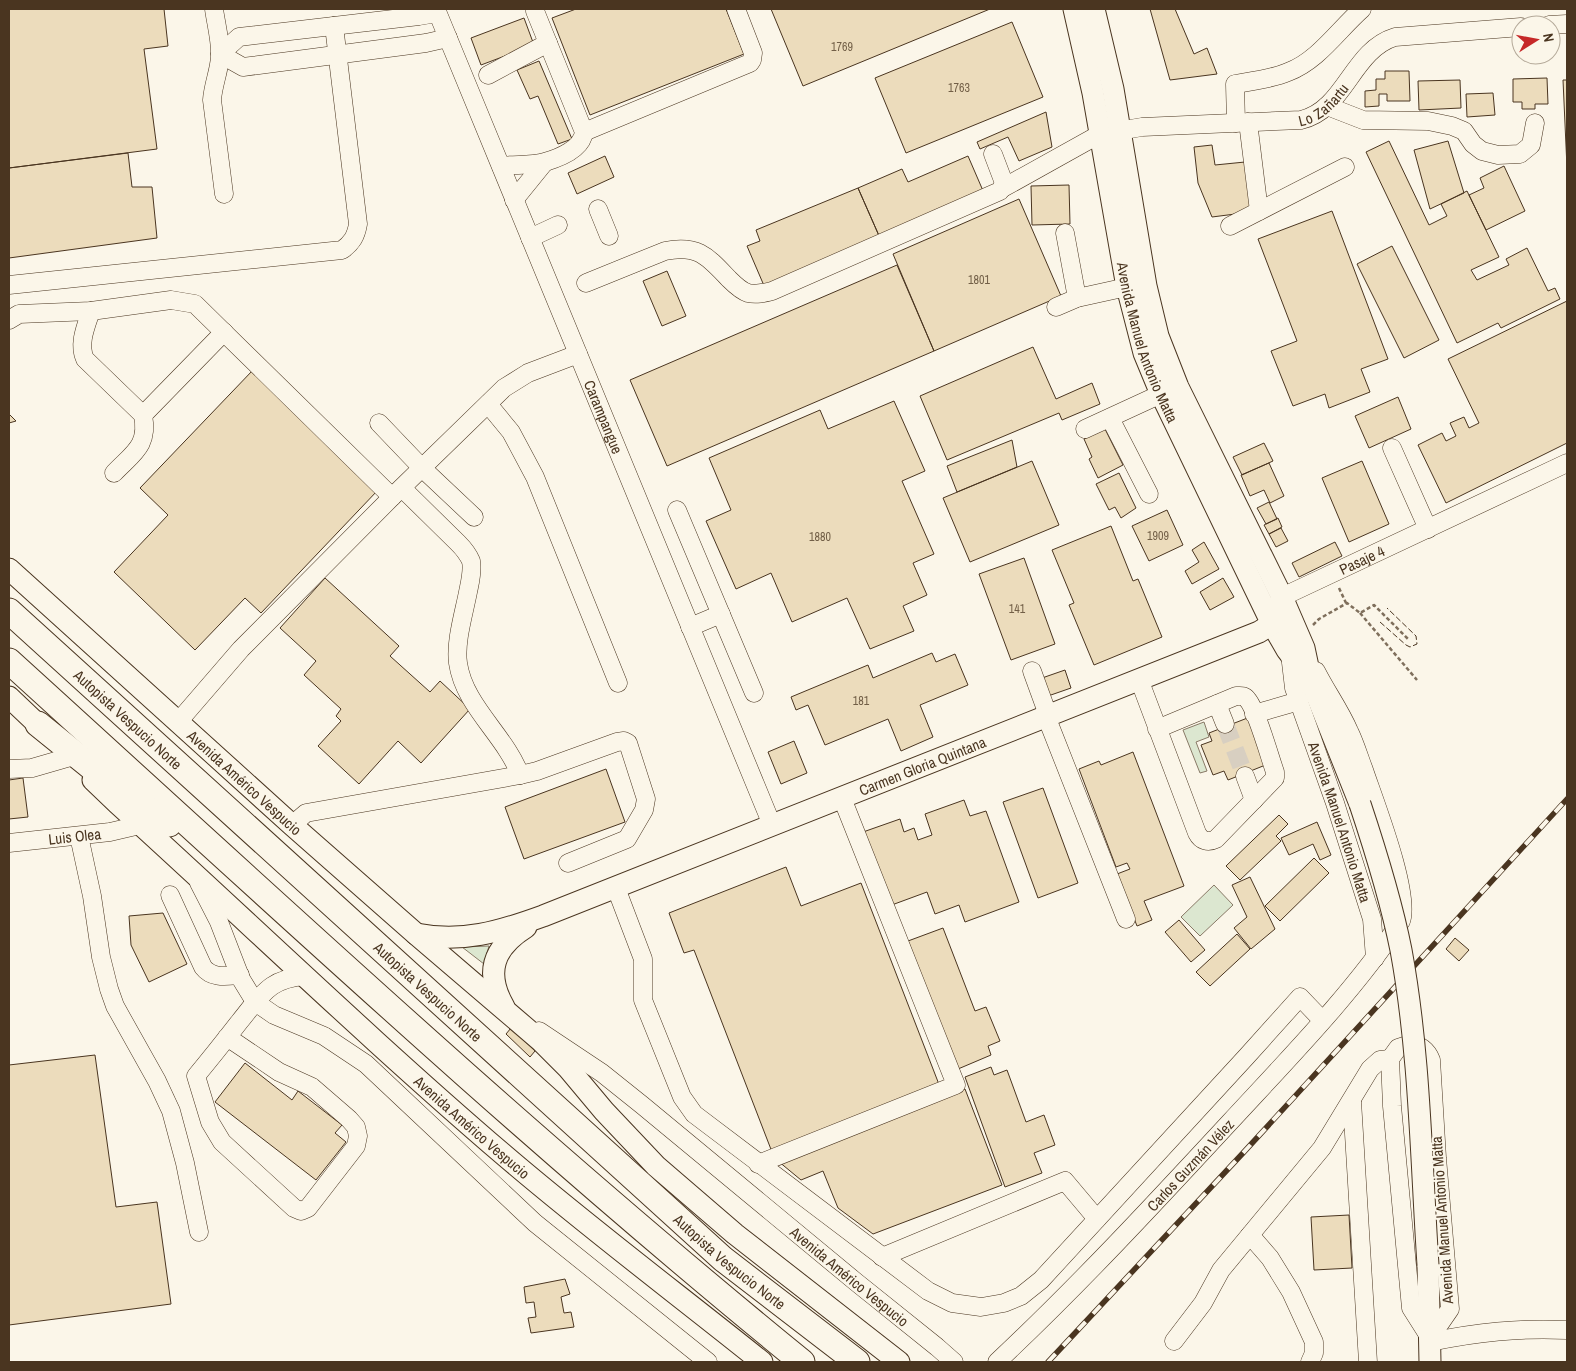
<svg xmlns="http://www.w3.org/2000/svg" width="1576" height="1371" font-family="'Archivo Narrow',sans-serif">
  <rect width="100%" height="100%" fill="#fbf6e9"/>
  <path fill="#dce7d0" stroke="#887966" d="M1204,722l5,15 -13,5 11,29 -7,2 -17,-43z
    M1214,885l19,20 -33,31 -19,-19z
    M489,946l-5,18 -22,-17z"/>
  <path fill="#ecdcbc" stroke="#4a3520" d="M9,9h155l4,37 -24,3 13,100 -148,19z
    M576,9h150l18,45 -154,61 -38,-97z
    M771,9h219l-187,77z
    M1150,9h25l19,45 13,-6 10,26 -47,6z
    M524,18l10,27 -53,20 -10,-27z
    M1012,22l31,75 -137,56 -31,-75z
    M539,61l33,78 -14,5 -20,-48 -8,3 -13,-29z
    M1385,71h24l1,30h-23v-7h-8v12l-14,1v-16l11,-1v-11h9z
    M1547,78l1,26h-13v5h-13v-7h-9v-23z
    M1460,80l1,28 -42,2 -1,-29z
    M1563,80h4v88z
    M1493,93l2,22 -28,2 -1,-23z
    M1046,112l6,35 -33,14 -11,-24 -28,12 -3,-7z
    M1389,141l40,84 18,-9 -6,-12 26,-13 32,66 -28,13 6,10 32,-15 -3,-6 21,-11 21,43 7,-3 5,11 -59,29 -3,-5 -41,20 -91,-191z
    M1448,141l16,52 -34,16 -16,-59z
    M1212,145l3,20 30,-3 6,50 -39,5 -14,-34 -4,-36z
    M128,153l4,34h20l5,51 -148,20v-90z
    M605,156l9,21 -37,17 -9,-21z
    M968,156l16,37 -104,45 -22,-50 44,-19 6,13z
    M1504,166l21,45 -39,19 -17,-35 15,-7 -4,-10z
    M1069,185l1,39 -38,1 -1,-39z
    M858,188l22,50 -115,50 -18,-42 13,-5 -4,-11z
    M1019,199l42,97 -127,55 -41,-97z
    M1332,211l56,148 -27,10 9,23 -41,16 -4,-14 -32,12 -22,-55 26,-10 -39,-102z
    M1392,246l47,94 -35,18 -47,-94z
    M897,265l37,86 -267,115 -37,-86z
    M667,271l19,45 -24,10 -19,-45z
    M1567,301v142l-121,60 -28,-58 24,-12 4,8 10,-5 -6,-13 14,-6 5,11 10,-5 -31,-64z
    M1033,347l23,52 36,-16 8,21 -38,16 -3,-7 -112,47 -27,-64z
    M253,370l125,120 -117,123 -16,-15 -50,52 -81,-78 54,-57 -28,-27z
    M1398,397l13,32 -42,19 -14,-32z
    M894,401l31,70 -23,10 32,73 -21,9 14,32 -24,11 11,25 -44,18 -23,-51 -55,24 -21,-49 -35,16 -30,-68 25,-11 -22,-52 111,-48 8,19z
    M9,414l7,7 -7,2z
    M1105,429l18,36 -25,13 -9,-19 3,-2 -8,-18z
    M1012,440l5,27 -60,25 -10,-26z
    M1264,443l9,18 -31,14 -9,-18z
    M1032,461l27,64 -89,37 -27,-64z
    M1362,461l27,63 -40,18 -27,-64z
    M1269,463l15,33 -14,7 -6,-13 -14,6 -9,-21z
    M1119,473l17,35 -15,10 -6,-11 -6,3 -13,-26z
    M1269,502l8,17 -11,5 -9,-16z
    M1167,510l16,35 -34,16 -17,-35z
    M1278,518l4,9 -13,7 -5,-9z
    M1111,526l22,55 5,-2 24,58 -68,28 -25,-60 5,-2 -22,-53z
    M1281,528l7,13 -12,6 -7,-13z
    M1204,542l15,27 -27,15 -7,-13 14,-9 -7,-12z
    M1335,542l7,14 -43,21 -7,-14z
    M1024,558l31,86 -44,16 -32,-86z
    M325,578l74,68 -9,10 40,36 10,-11 30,28 -49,54 -23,-22 -39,43 -41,-38 23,-25 -5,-5 5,-7 -37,-34 12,-14 -36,-33z
    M1223,578l11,19 -24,13 -10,-18z
    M932,653l4,9 19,-8 13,31 -48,20 13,32 -32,14 -13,-32 -63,26 -17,-40 -12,5 -5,-13 77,-32 5,13z
    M1065,670l6,18 -23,8 -6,-18z
    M1250,717l18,47 -40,16 -4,-9 -11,4 -12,-30 11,-4 -3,-8z
    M794,741l13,32 -26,11 -13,-32z
    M1133,752l51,134 -40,15 8,19 -15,6 -20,-52 13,-5 -3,-6 -11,4 -37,-98 20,-8 2,4z
    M606,769l19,53 -101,37 -19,-52z
    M23,778l5,39 -19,2v-39z
    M1043,788l35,95 -40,15 -35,-96z
    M964,800l6,16 16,-5 33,91 -54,20 -6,-17 -24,9 -8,-22 -38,14 -26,-74 37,-13 4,13 10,-4 4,12 14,-5 -7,-21z
    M1279,815l9,9 -12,12 5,5 -41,39 -14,-14z
    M1317,822l14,33 -11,5 -7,-16 -24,11 -8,-17z
    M1314,858l15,15 -49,48 -15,-15z
    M786,867l15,39 60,-23 79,204 -168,65 -78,-202 -10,3 -15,-40z
    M1250,877l25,52 -24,20 -17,-21 13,-11 -15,-32z
    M163,913l24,51 -38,18 -18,-37 -2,-29z
    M1179,920l26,30 -14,12 -26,-30z
    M943,928l32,83 11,-4 14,34 -12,5 3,9 -33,14 -50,-128z
    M1237,934l13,15 -40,37 -14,-14z
    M1455,938l14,12 -10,11 -13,-12z
    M511,1028l24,23 -5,6 -24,-23z
    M95,1055l21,152 41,-5 14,102 -162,21v-260z
    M245,1063l47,37 6,-9 44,34 -7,8 11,9 -30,38 -101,-78z
    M991,1067l3,8 13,-5 19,52 18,-7 11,30 -21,8 8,20 -37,14 -40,-110z
    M965,1089l37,96 -129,49 -35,-26 -15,-37 -22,9 -23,-19z
    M1349,1215l3,53 -38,2 -3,-53z
    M565,1279l5,15 -9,3 3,16 7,-1 3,15 -43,6 -3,-15 8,-1 -2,-15 -8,1 -2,-16z"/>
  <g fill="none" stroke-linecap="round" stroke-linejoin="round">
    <path stroke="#d8cfc1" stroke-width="18" stroke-dasharray="18 9" stroke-linecap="butt" d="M1225,724l20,52"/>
    <g stroke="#4a3520" stroke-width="19">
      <g id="minor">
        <path d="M214,9c2,15 7,33 6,48 -1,15 -7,28 -8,43l12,94"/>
        <path id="s1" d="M436,9l336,816"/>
        <path d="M437,13l-18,3 -180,21 -19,17 23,13 183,-24 22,-5"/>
        <path d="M1549,25l18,-1"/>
        <path d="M488,75l60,-32"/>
        <path d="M1327,106l36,14 65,1 24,5 12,5 9,13 9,7 16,4 22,-1 11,-9 4,-22"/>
        <path d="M1248,122l11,89"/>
        <path d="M1236,123l-1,-39c18,-3 37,-5 53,-12 30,-11 51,-43 74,-63"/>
        <path d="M584,132l166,-69 2,-3 1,-7 -17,-44"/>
        <path d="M501,166c14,-2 30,0 44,-4 14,-4 37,-13 39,-30l-49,-121"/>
        <path id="s2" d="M1003,188l97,-54 42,-7 159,-7c44,-10 51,-70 94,-83l126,-10"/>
        <path d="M514,200l30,-37"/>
        <path d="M598,209l11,27"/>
        <path d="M1230,226l115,-59"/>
        <path d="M1065,233l12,65"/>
        <path d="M530,238l28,-13"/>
        <path d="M586,283l79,-32c33,-7 43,6 64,28 5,5 12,12 19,14 8,2 16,0 24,-2l228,-100 4,-8 -11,-29"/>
        <path d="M9,285l333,-35c10,-7 14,-14 16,-26l-24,-198"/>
        <path d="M1056,307l21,-9 50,-11"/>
        <path d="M91,311c-5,15 -13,33 -6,48l58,56c6,31 -10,38 -29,58"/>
        <path d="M9,320l10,-6 72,-3 80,-11 24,4 197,193"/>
        <path d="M488,404l23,28 24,45 83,206"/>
        <path d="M143,415l81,-83"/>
        <path d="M1110,418l39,76"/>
        <path d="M379,423l43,45 52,49"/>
        <path d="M1085,429l76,-35"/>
        <path d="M1392,448l36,81"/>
        <path d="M402,488l56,55c5,5 10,11 13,18 2,10 -1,21 -3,31 -4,21 -13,50 -10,71 6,43 48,73 62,112"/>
        <path d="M677,510l77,183"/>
        <path id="s3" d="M1282,597l285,-134"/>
        <path d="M690,627l31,-13"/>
        <path id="s4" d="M1290,654l4,34 41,115 37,116 3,39"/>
        <path d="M1032,671l16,44"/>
        <path d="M1139,679l58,154c4,8 11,10 19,6l59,-61v-6c-5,-14 -19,-64 -28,-73 -3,-4 -6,-3 -11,-3l-79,33"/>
        <path d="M1217,704l8,20"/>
        <path d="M1254,714l45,-13"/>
        <path d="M1046,716l80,203"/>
        <path d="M178,722l63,-73 151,-152 112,-109 24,-15 50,-19"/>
        <path d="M9,769l23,-1 38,-11"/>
        <path d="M1245,776l9,24"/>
        <path d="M292,825l14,-12 214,-38 17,-4 80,-29 7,-1 4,2 18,56 -2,11 -17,29 -59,24"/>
        <path d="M79,836l13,60 9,61 8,32 6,17 42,75 14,30 14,52 14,69"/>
        <path id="s5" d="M9,843l101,-11 30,-7"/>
        <path d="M199,883l20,39 22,57 11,18 9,9 13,9 50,21 42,28 169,159 173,139"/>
        <path d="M616,888l27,71v41l39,97 12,17 234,177 24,12 29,4 23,-4 17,-7 20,-16 206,-224 53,-59 22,23"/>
        <path d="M170,895l33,72c9,12 24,9 37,8"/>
        <path id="s6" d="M539,1031l63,42 40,32 214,177 81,65 17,15"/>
        <path d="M227,1037l52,35 33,15 37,32 7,8 2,9 -2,10 -48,62 -7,3 -7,-3 -72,-66 -12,-20 -14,-46c15,-18 30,-37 44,-55 10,-12 19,-26 32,-35 10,-7 21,-9 33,-10"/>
        <path d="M1410,1044c10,1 17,6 21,16l6,98 13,151 -20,29 -19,-30 -19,-202 -2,-47 8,-11z"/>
        <path d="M1352,1101l16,261"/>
        <path d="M758,1164l198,-79 -114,-287"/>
        <path d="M1250,1235l20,23 21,34 23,50v11l-4,9"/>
        <path d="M882,1257l183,-76 32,38"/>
        <path d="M1174,1341l29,-38 18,-33 101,-122 48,-79 10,-9 10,-1"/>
        <path d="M1430,1342c48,-10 88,-14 137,-12"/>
        <path id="s7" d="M997,1362c81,-76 157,-158 232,-239 60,-65 123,-129 172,-202 10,-27 -27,-121 -37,-151 -5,-13 -9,-27 -15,-39 -9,-21 -23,-40 -33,-60"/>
      </g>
    </g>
    <g stroke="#4a3520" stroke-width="23">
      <g id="major">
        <path id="s8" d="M1074,9l19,84 34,194 17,66 17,41 111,230 15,26 19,25"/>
        <path d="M1094,9l19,80 33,197 12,50 20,51 104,210 22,51 7,33 49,123"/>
        <path id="s9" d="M9,569l283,256 124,109 125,107 27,27 36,43 52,55 79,68 164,128"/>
        <path d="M9,697l40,38"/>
        <path id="s10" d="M93,780l24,23c129,117 255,239 387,352 84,72 172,138 258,207"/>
        <path id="s11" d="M416,934c46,9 83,-2 127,-18l716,-284 13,-8 10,-27"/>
        <path d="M504,1007c-20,-35 -10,-60 22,-80"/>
        <path d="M1428,1265l2,97"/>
      </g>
    </g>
    <g stroke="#4a3520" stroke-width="27">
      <g id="highway">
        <path id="s12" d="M9,611l714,648 134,103"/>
        <path d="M9,661c261,237 519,478 793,701"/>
        <path d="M38,724l73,59 58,41"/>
      </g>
    </g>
    <path stroke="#7f6f5c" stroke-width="2.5" stroke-dasharray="4 2.5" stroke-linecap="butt" d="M1339,588l7,15
      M1360,613l57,67
      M1313,625l6,-6 28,-16 13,10 14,-8 35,35"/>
    <use href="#minor" stroke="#fbf6e9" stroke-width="18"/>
    <use href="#major" stroke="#fbf6e9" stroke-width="21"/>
    <use href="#highway" stroke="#fbf6e9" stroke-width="25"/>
    <g stroke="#4a3520" stroke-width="5.5">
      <path id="rail" d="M1048,1362l195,-209 324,-354"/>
    </g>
    <use href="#rail" stroke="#fbf6e9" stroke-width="4" stroke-dasharray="11" stroke-linecap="butt"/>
    <g stroke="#4a3520" stroke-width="23" stroke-linecap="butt">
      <path id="major-bridge" d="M1360,804c16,48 31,96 41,146 19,103 20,210 27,315"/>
    </g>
    <use href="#major-bridge" stroke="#fbf6e9" stroke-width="21"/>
    <path stroke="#4a3520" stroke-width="1" stroke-dasharray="6 2.5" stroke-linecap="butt" d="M1380,622l26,23 4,2 7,-3 -1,-8 -29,-28"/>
  </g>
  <g text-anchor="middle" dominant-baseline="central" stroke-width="4" stroke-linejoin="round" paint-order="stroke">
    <g font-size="12" fill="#725f47">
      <text x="842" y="47">1769</text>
      <text x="959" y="88">1763</text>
      <text x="979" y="280">1801</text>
      <text x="1158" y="536">1909</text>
      <text x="820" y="537">1880</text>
      <text x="1017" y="609">141</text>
      <text x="861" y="701">181</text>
    </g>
    <g font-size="15" fill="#4a3520" stroke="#fbf6e9">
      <text stroke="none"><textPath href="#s2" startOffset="340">Lo Zañartu</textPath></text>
      <text stroke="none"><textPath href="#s8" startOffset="342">Avenida Manuel Antonio Matta</textPath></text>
      <text stroke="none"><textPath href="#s1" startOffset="441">Carampangue</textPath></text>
      <text stroke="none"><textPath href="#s3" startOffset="88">Pasaje 4</textPath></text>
      <text stroke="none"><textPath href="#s12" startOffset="161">Autopista Vespucio Norte</textPath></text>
      <text stroke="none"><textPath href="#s11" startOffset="538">Carmen Gloria Quintana</textPath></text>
      <text stroke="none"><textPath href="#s9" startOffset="318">Avenida Américo Vespucio</textPath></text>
      <text stroke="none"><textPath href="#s4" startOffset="176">Avenida Manuel Antonio Matta</textPath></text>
      <text stroke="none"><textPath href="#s5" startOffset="66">Luis Olea</textPath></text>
      <text stroke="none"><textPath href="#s12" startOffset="566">Autopista Vespucio Norte</textPath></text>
      <text stroke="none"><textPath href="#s10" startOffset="514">Avenida Américo Vespucio</textPath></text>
      <text stroke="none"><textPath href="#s7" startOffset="276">Carlos Guzmán Vélez</textPath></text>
      <text transform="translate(1442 1220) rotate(-94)">Avenida Manuel Antonio Matta</text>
      <text stroke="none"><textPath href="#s12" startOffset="971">Autopista Vespucio Norte</textPath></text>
      <text stroke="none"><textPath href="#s6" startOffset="396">Avenida Américo Vespucio</textPath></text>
    </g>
  </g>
  <rect width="1576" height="1371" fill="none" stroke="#4a3520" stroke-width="20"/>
  <g transform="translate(1536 40) rotate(79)"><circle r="24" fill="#fbf6e9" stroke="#b4a999"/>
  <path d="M0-4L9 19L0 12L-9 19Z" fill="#c62828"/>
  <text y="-8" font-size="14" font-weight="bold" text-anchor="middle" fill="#4a3520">N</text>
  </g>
</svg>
